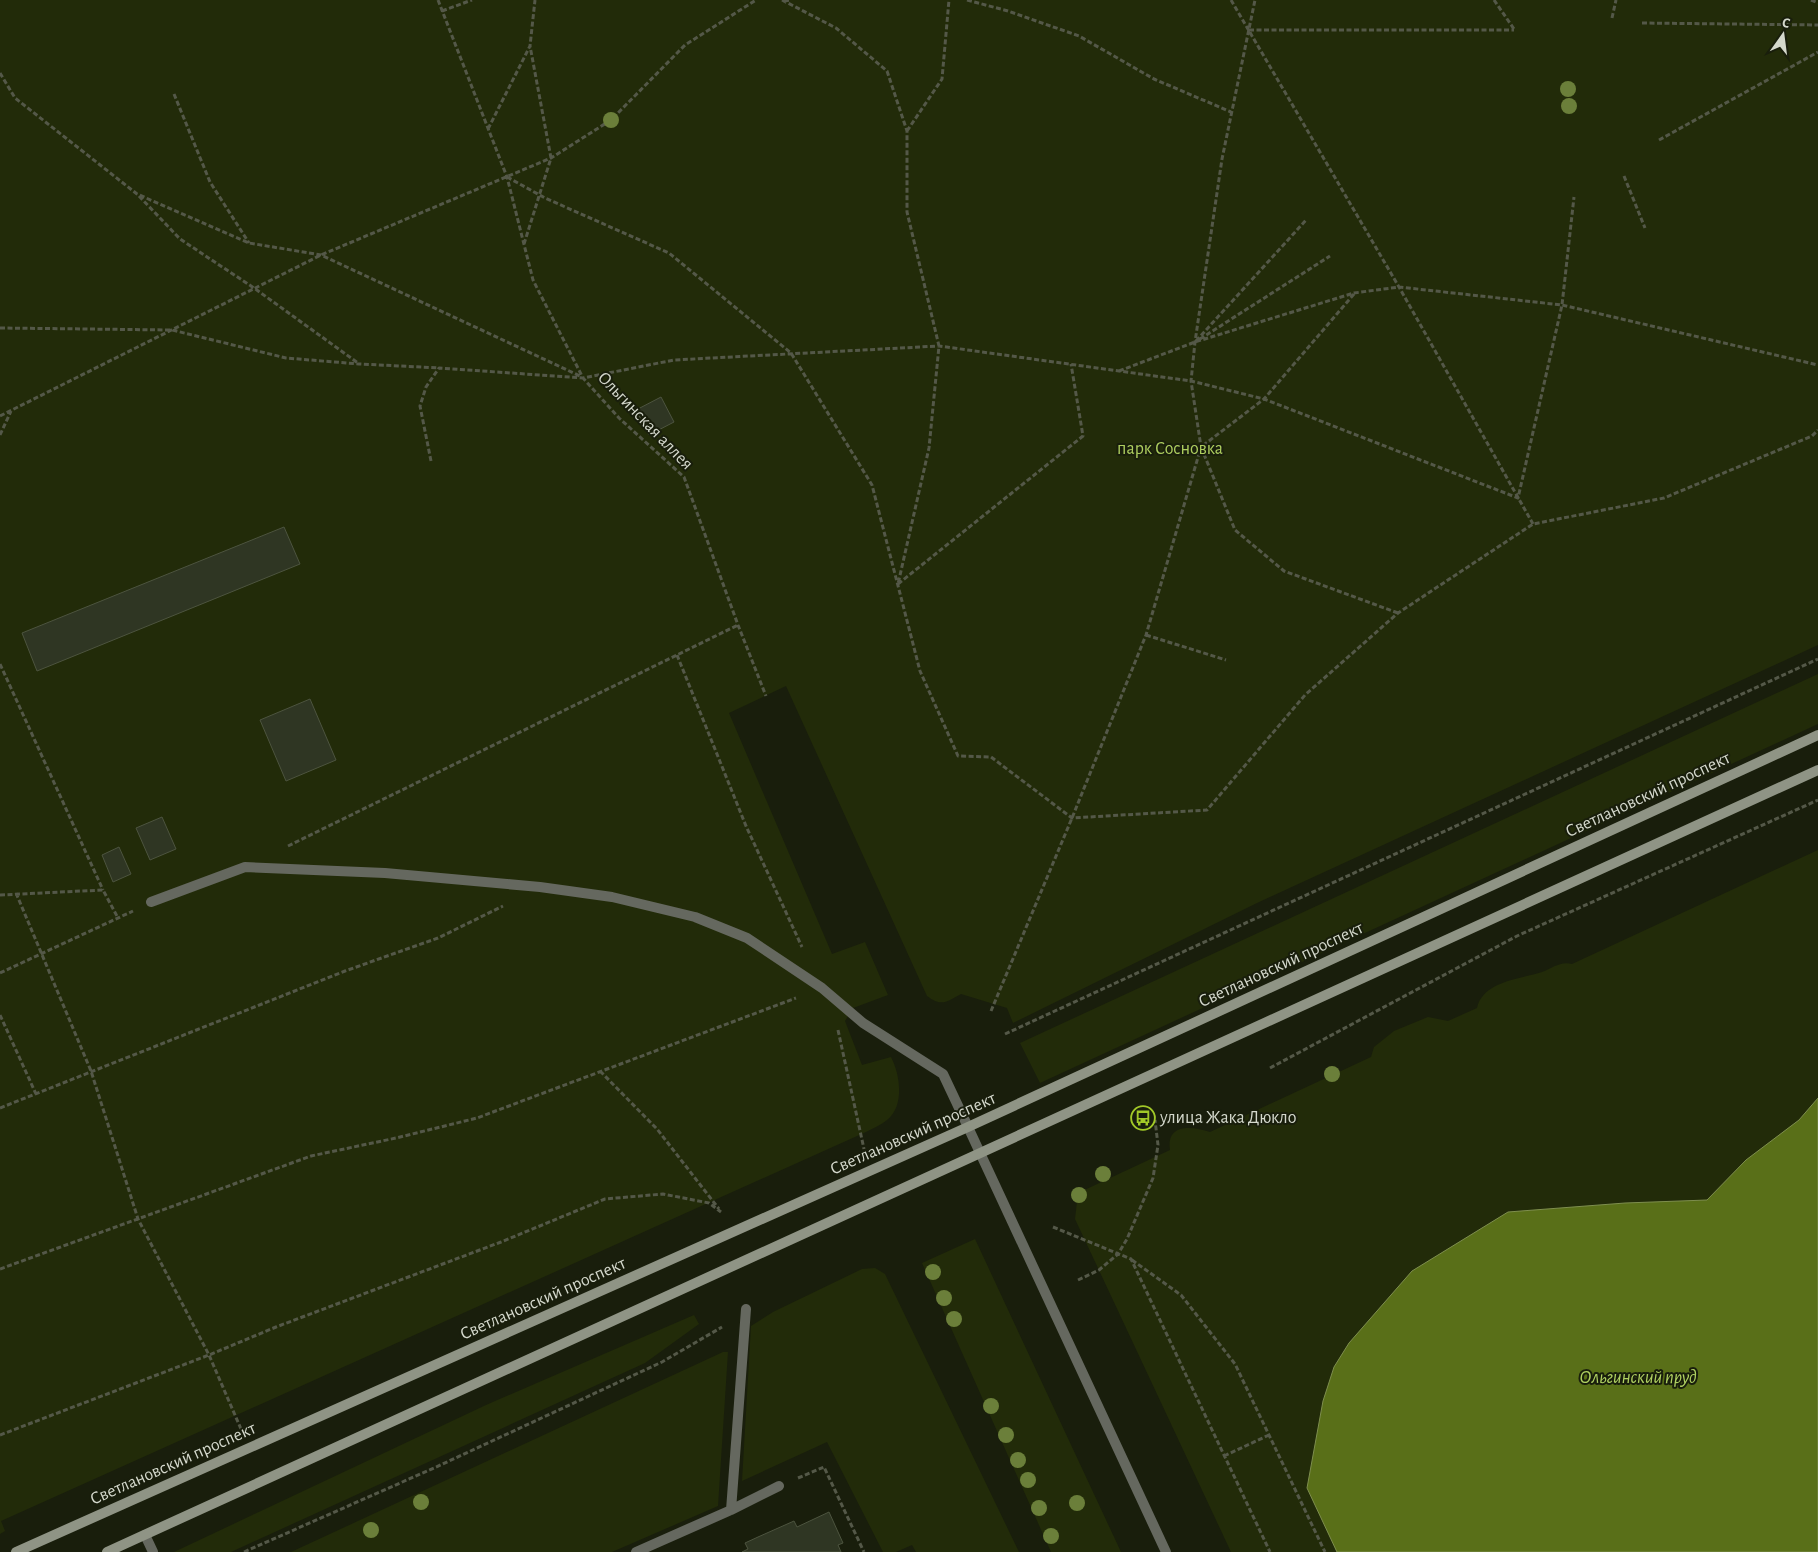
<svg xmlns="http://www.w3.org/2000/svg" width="1818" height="1552" font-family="'Alegreya Sans',sans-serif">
  <rect width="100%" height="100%" fill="#191e0c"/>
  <path fill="#222b09" d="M0,0h1818v645l-561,258 -244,120 -6,-15 -46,-14c-15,8 -19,13 -34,2l-141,-310 -57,27 103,241 33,-12 23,53 -35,13 -8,13 17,44 29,-8c9,17 14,49 -4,63 -6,5 -14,8 -21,12l-865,389 4,10 -5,3z
    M1818,674v50l-778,359 -20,-40z
    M1818,850v702h-587l-156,-333 3,-26 92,-43c-4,-27 22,-24 40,-18l161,-75 3,-10 20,-16 34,-14 20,4 29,-13c6,-27 43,-29 65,-36 11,-4 18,-11 30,-8z
    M975,1239l146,313h-70l-129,-289z
    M875,1268l10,6 134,278h-103l-4,-7 -16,7h-13l-56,-110 -85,39 9,-155 22,-14 89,-43z
    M694,1315l5,9 -54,39 -414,189h-57l312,-147z
    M723,1352h5l-10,154 -106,46h-321z"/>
  <path fill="#596f18" stroke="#7e8e4e" d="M1818,1098v454h-481l-30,-64 16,-87 11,-34 15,-24 63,-72 96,-59 117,-9 82,-3 39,-40 53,-40z"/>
  <path fill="#2f3623" stroke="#4d543f" d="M661,397l13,25 -25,13 -13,-25z
    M284,527l16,37 -263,107 -15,-38z
    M310,699l26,61 -50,21 -26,-61z
    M162,817l14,32 -26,11 -14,-32z
    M119,847l12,27 -18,8 -11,-27z
    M829,1512l14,31 -5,2 3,7h-99l6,-3 -3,-6 13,-6 36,-16 3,6z"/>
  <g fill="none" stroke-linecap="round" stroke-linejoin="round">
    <path stroke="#545848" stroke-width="3" stroke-dasharray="5 2.5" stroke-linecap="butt" d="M438,0l69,177 26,103 50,98 36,40 65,59 54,148 28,71
      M782,0l54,28 51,43 20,60v81l32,134 -10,102 -31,136
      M967,0l41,11 71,25 75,43 77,33
      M1231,0l168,287 134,237
      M1494,0l20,29
      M1811,0l7,3
      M784,1l7,-1
      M442,11l30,-11
      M1612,18l4,-18
      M1642,23l176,2
      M1249,30h265
      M0,73l15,25 122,96 112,49 72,12 259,121
      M174,94l36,88 39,61
      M488,129l42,-83 5,-46
      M907,131l35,-52 7,-79
      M1659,140l159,-88
      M1624,176l21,52
      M507,177l38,21 124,55 122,100 81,132 48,186 38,85 33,1 81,61 135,-8 98,-115 93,-82 135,-89 131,-26 148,-62 6,-6
      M139,196l41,43 74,49 104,75
      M524,244l27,-86 -21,-112
      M1354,294l-90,105 -63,48 34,83 49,41 114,42
      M0,328l172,2 114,28 73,6 80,4
      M1200,339l130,-83
      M1196,341l111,-122
      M1119,371l76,-29 159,-49 45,-6 163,18 256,60
      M0,416l321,-161 230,-97 60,-38 74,-75 71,-45
      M0,435l11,-24
      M431,461l-11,-55 6,-19 13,-19 144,10 91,-18 265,-14 252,35 73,18 254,99 44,-193 12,-108
      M898,584l185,-148 -12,-72
      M1146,635l80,25
      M677,655l69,171 56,121
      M0,664l103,226
      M288,846l450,-221
      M16,893l75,178 47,148 71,136 32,74
      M0,895l103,-5 15,28
      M0,973l133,-62
      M991,1011l81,-193 74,-183 55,-188 -10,-66 4,-39 27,-183 33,-159
      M0,1015l36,79
      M838,1030l26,119
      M1005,1034l813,-375
      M1270,1068l247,-132 301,-136
      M600,1071l57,58 62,80
      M0,1108l345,-137 93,-33 65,-32
      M1053,1227l78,32 139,293
      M1132,1260l49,35 54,69 90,188
      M0,1269l311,-113 85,-18 81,-20 319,-120
      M1078,1280l21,-10 19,-16 9,-15 26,-61 5,-33 -3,-25
      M0,1435l209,-80 67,-28 225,-85 104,-43 58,-5 46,9 12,9
      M1224,1456l45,-21
      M798,1478l26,-11 40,85
      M244,1552l190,-84 228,-106 60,-35"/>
    <path stroke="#65685f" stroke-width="10" d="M151,902l94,-35 140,6 155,14 72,10 83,20 52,21 75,50 41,35 80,51 25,53
      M731,1510l15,-201
      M145,1535l8,17
      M636,1552l95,-42 48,-24"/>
    <path stroke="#65685f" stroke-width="10" d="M968,1127l198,425"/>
    <path stroke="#8f9485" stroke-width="10" d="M16,1552l952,-425 850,-392
      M107,1552l1711,-782"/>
  </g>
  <g fill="#6b7f3a">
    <circle cx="1568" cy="89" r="8"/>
    <circle cx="1569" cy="106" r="8"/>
    <circle cx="611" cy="120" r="8"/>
    <circle cx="1332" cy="1074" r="8"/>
    <circle cx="1103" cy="1174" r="8"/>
    <circle cx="1079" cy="1195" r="8"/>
    <circle cx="933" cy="1272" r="8"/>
    <circle cx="944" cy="1298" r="8"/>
    <circle cx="954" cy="1319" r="8"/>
    <circle cx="991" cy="1406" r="8"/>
    <circle cx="1006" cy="1435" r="8"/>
    <circle cx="1018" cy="1460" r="8"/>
    <circle cx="1028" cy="1480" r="8"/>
    <circle cx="421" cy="1502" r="8"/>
    <circle cx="1077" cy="1503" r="8"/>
    <circle cx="1039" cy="1508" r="8"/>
    <circle cx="371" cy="1530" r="8"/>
    <circle cx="1051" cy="1536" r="8"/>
  </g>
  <defs>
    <g id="bus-ring" transform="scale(1.25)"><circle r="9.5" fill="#191e0c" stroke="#a2c928" stroke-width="1.5"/><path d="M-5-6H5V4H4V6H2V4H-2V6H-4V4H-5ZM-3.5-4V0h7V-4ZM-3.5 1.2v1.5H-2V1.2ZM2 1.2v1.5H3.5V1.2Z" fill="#a2c928"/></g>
  </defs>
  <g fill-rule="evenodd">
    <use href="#bus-ring" x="1143" y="1118"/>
  </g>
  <g text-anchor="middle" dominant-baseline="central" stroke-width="4" stroke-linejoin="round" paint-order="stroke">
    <g font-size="18" fill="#d4d8cc" stroke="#191e0c">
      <text transform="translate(645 421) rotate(46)">Ольгинская аллея</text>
      <text transform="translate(1648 795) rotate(-25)">Светлановский проспект</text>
      <text transform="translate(1281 965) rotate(-25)">Светлановский проспект</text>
      <text transform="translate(913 1134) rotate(-24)">Светлановский проспект</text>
      <text transform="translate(543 1299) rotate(-24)">Светлановский проспект</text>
      <text transform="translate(173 1464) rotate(-24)">Светлановский проспект</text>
    </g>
    <g font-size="18" fill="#aece5f" stroke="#191e0c">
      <text x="1170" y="449">парк Сосновка</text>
    </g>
    <g font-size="18" fill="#d4d8cc" stroke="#191e0c" text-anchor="start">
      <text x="1160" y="1118">улица Жака Дюкло</text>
    </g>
    <g font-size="19" font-style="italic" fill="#b0d162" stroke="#191e0c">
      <text x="1638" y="1377">Ольгинский пруд</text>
    </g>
  </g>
  <g transform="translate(1783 35) rotate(14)" stroke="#191e0c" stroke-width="4" paint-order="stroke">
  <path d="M0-4L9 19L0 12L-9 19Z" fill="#d4d8cc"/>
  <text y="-8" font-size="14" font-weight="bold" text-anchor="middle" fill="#d4d8cc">С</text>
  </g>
</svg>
